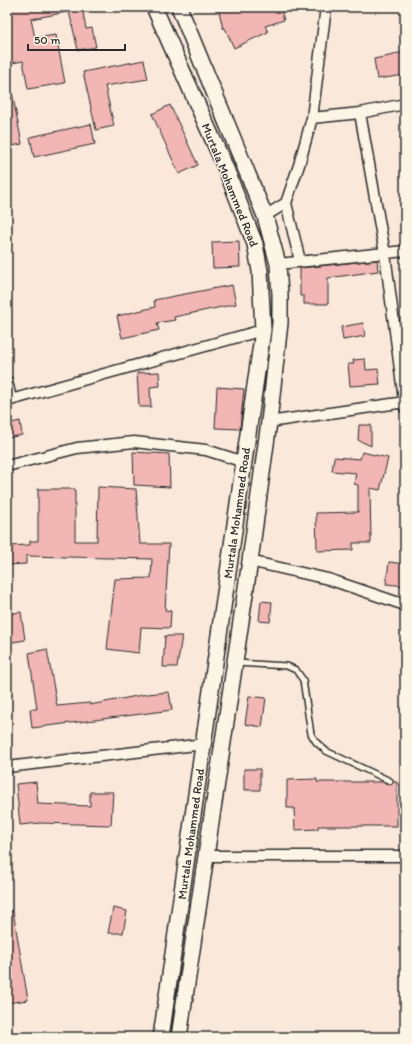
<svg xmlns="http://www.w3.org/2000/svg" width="412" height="1044" font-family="Itim,sans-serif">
  <rect width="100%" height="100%" fill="#fae8db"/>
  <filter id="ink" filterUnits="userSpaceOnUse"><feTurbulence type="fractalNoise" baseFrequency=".025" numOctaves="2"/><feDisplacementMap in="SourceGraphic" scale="8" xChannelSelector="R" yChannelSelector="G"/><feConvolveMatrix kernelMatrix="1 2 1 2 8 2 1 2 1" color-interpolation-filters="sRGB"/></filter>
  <g filter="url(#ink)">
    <path fill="#f2b6b4" stroke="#2b2b2b" d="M23,7h44v5l-36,7 4,19 21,-3 9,48 -37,6 -5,-28 -16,3v-54z
      M68,7h14l4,22 6,-1 4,19 -18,3z
      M218,7h62l4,13 -19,6 3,6 -34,16 -9,-20 -2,1z
      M405,52v23l-28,4 -3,-20 20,-4v-1z
      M144,60l4,19 -43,7 9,40 -18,4 -13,-58z
      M7,92h5l10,52 -15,3z
      M170,105l28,60 -19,9 -27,-60z
      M91,124l4,20 -61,13 -4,-20z
      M239,241l1,26 -27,1 -1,-26z
      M377,260l1,11 -50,7v26h-24v-8h-4v-28z
      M232,285l4,19 -62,13 1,3 -18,3 2,7 -37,8 -5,-22 38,-9 -1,-7z
      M363,323l2,13 -22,4 -2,-13z
      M365,359l1,11 12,-1 2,15 -30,2 -2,-22h6l-1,-4z
      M159,372l1,14 -10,1 1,20h-12l-2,-34z
      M217,387l27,2 -4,40 -25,-1z
      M20,421l2,14 -15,3v-14z
      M359,425h12v21l-13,-6z
      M133,452l36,2 1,33 -36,-2z
      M362,452l26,6 -8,32 -10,-2 1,55h-18v7l-36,1 -1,-38 42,-1v-27l-4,-1 2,-11 -24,-2 2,-14 26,2z
      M98,487l38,2 4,55h29l-4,66 6,1 -1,17 -29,-1 -2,26 -32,-4 8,-70 36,-1 1,-19 -126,-3v8l-19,1v-19l23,-1v-4h8v-52h37v52h22z
      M389,562l16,2v22l-19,-2z
      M261,601l11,1 -2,20 -11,-1z
      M21,612l4,28 -18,3v-29z
      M165,636h17l-5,31h-14z
      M47,649l10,57 33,-3v2l57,-11 22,-2 3,18 -140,18 -2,-19h7l-8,-56z
      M249,696l17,2 -4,29 -17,-3z
      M244,769h16v21h-16z
      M317,779v3h66l7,3 4,-3h3v44h-79v3l-23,1 -1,-22h-7v-28z
      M36,782l2,22 52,2v-14h23l-2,33 -71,-2 -20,2 -4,-41z
      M113,908l14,3 -4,22h-15z
      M13,911l15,89 -21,3v-91z"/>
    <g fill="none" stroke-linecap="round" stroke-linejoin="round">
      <g stroke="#2b2b2b" stroke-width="8">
        <path id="lane" d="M236,663l51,3 9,4 7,10 8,54 5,8 10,9 64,30"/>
      </g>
      <g stroke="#2b2b2b" stroke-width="13">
        <path id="street" d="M360,113l25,141 20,154
          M312,118l48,-5 45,-9
          M286,203l14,58
          M265,216l21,-13 13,-38 13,-47 14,-111
          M278,264l127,-13
          M7,381l4,18
          M7,401l256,-71
          M269,422l136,-20
          M7,466l70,-18 57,-6 72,8 38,12
          M250,561l78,18 77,26
          M7,767l197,-23
          M207,856h198"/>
      </g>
      <g stroke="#2b2b2b" stroke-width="18">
        <path id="secondary" d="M154,7l72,162 29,75 5,27 3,59 -102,707
          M179,1037l71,-476 19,-139 11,-99v-28l-2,-31 -13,-48 -86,-209"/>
      </g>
      <use href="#lane" stroke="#fcf5e5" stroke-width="5"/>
      <use href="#street" stroke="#fcf5e5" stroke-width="10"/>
      <use href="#secondary" stroke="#fcf5e5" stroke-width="15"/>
    </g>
  </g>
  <g text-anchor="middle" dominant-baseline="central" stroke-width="3" stroke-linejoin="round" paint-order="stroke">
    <g font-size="12" fill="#2b2b2b" stroke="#fcf5e5">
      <text transform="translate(230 185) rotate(68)">Murtala Mohammed Road</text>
      <text transform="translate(237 513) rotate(-82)">Murtala Mohammed Road</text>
      <text transform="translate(191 834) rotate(-82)">Murtala Mohammed Road</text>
    </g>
  </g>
  <rect width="412" height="1044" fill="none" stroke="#fcf5e5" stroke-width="24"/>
  <rect x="12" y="12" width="388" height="1020" fill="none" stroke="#2b2b2b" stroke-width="1.5" filter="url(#ink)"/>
  <path d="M28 44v6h97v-6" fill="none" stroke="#2b2b2b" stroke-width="2"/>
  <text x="34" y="44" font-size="12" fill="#2b2b2b" stroke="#fcf5e5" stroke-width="3" paint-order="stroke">50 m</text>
</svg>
